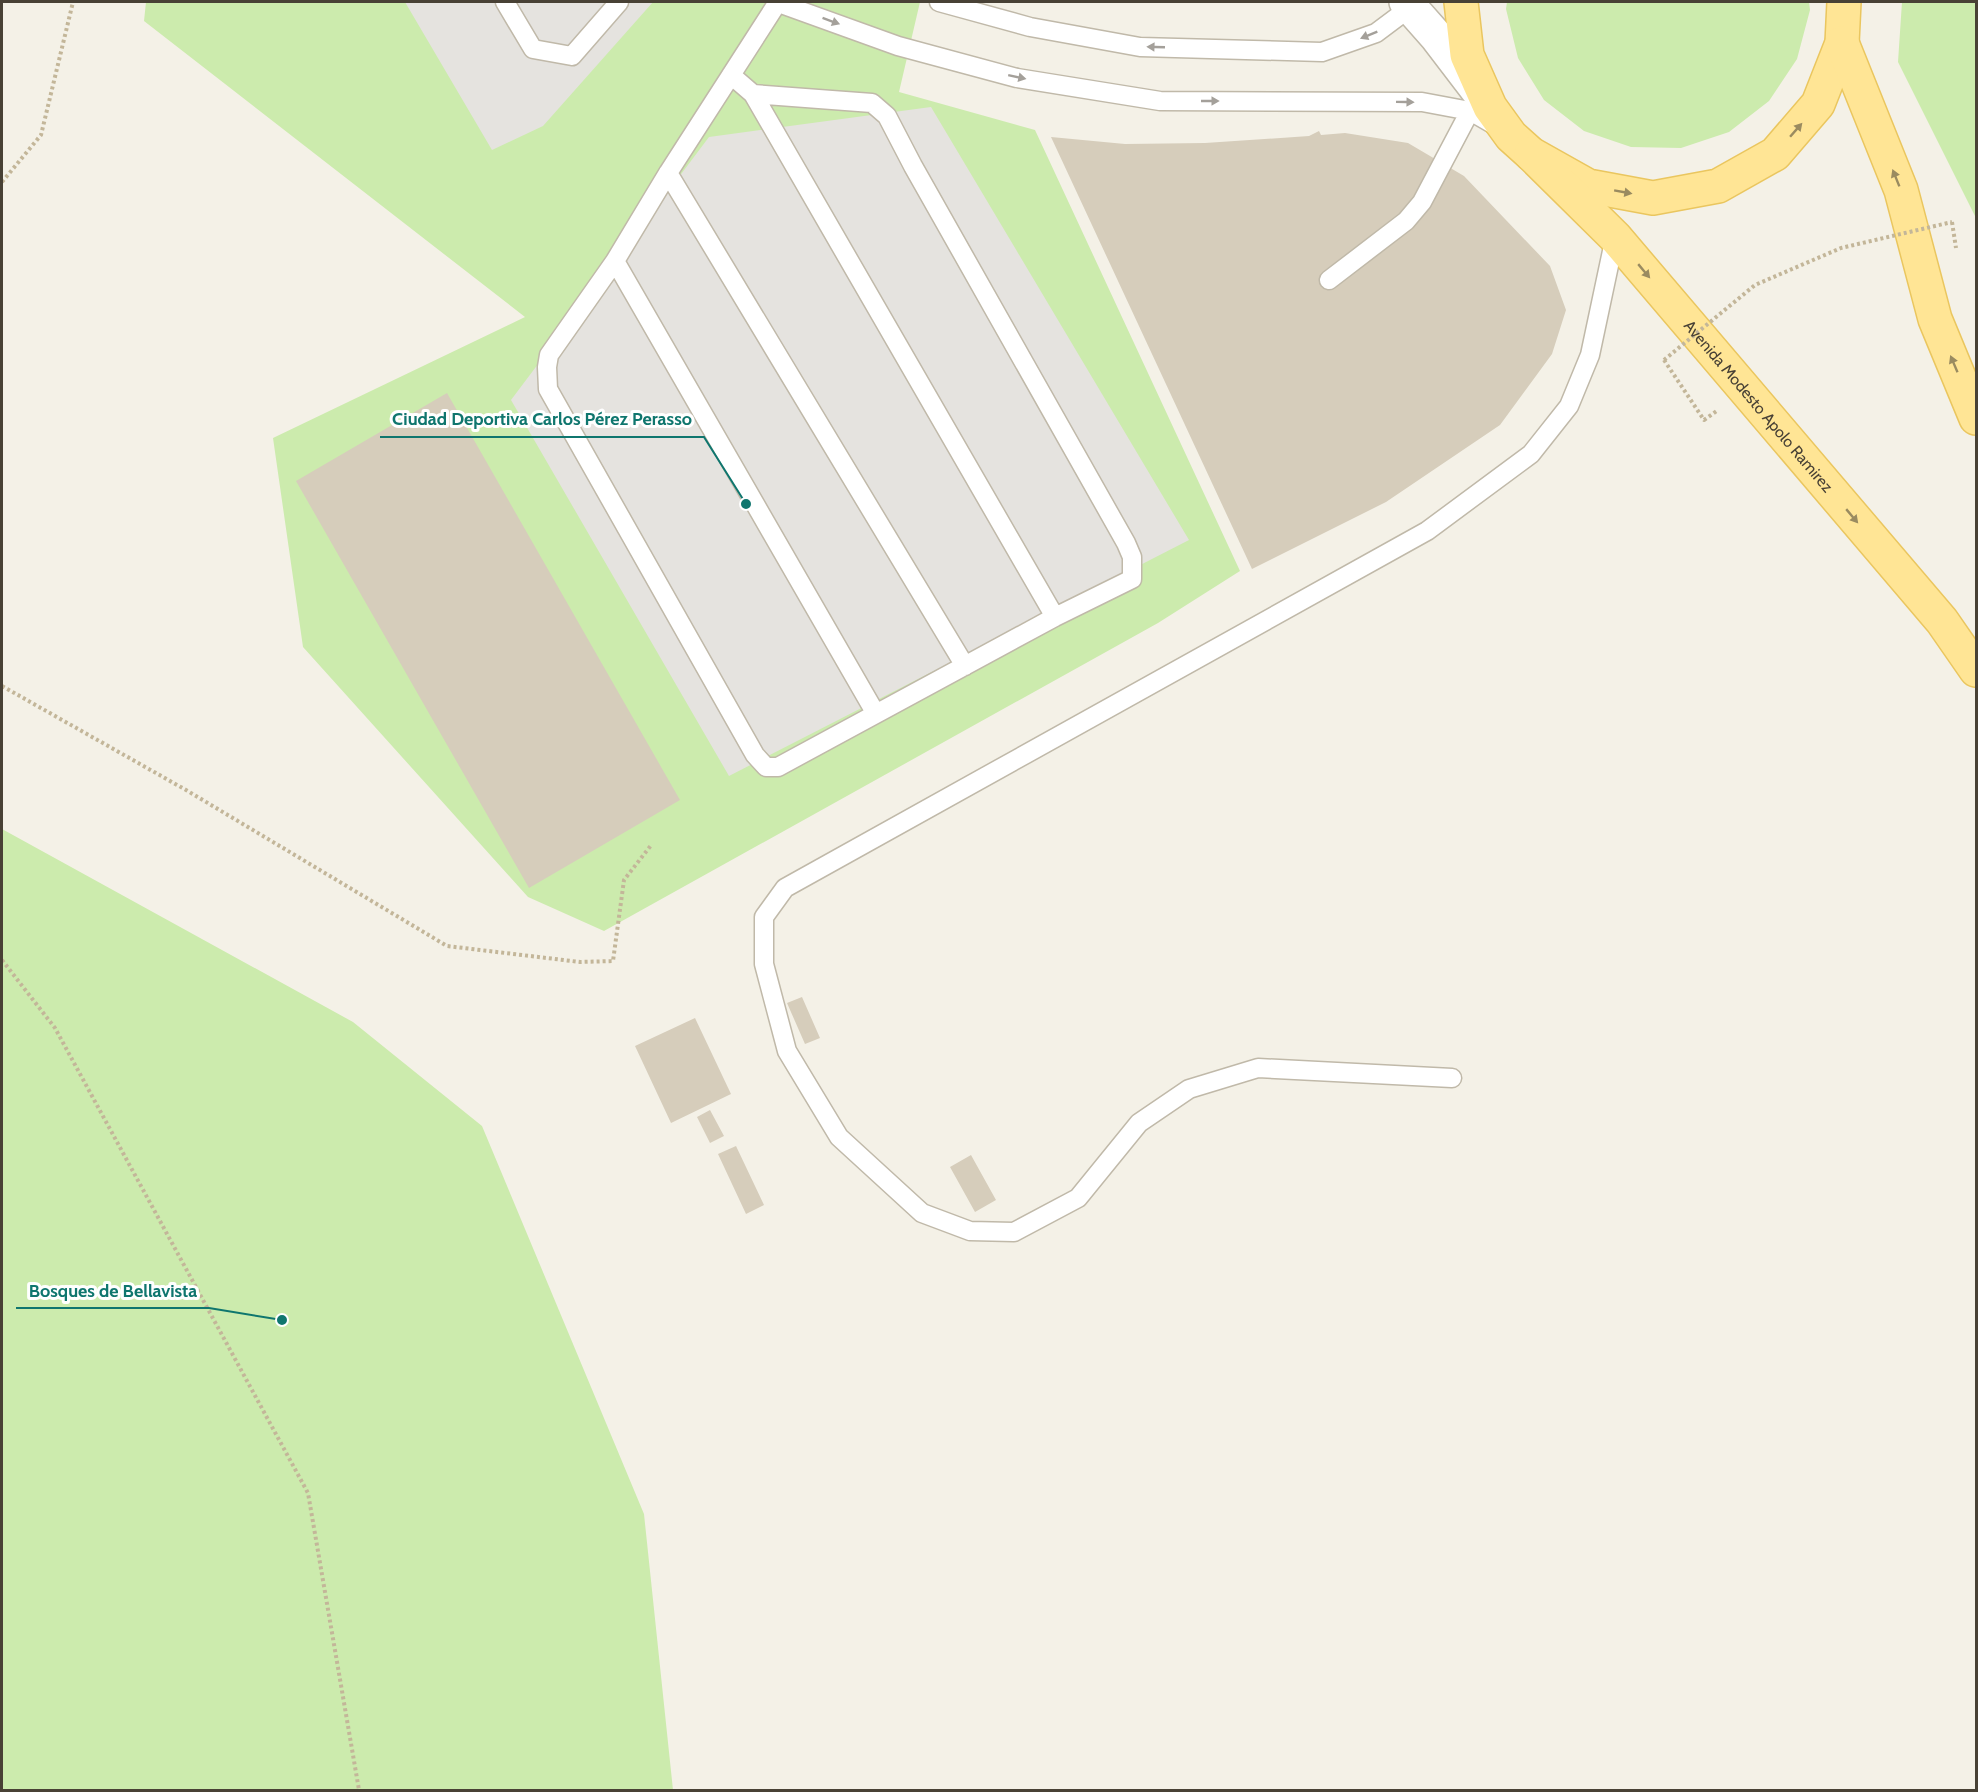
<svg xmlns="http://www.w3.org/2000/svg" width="1978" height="1792" font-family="Cabin,sans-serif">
  <rect width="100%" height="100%" fill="#f4f1e7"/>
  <path fill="#ccebad" d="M146,2h774l-21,90 136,38 205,441 -82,52 -554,308 -76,-34 -225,-250 -30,-209 252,-121 -381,-296z
    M1507,2h302l1,8 -13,49 -28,42 -40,31 -48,16 -50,-1 -47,-16 -40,-31 -26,-42 -12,-49z
    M1902,2h74v216l-78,-156z
    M2,829l351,193 129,104 162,388 29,276h-671z"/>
  <path fill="#e5e3df" d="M405,2h248l-110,124 -51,24z
    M931,107l258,433 -460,236 -218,-376 198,-263z"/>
  <path fill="#d6cdbb" d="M1319,131l2,4 24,-2 63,10 56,33 86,90 16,44 -14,44 -52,71 -114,77 -134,67 -201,-432 74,7 80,-1 104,-7z
    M447,393l233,407 -151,88 -233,-407z
    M802,997l18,41 -15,6 -18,-41z
    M695,1018l36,76 -60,29 -36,-77z
    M710,1110l14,26 -14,7 -13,-26z
    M736,1146l28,59 -18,9 -28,-60z
    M971,1155l25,45 -21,12 -25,-45z"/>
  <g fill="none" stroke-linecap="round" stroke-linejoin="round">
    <g stroke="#c0b9a9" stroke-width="21">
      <path id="lane" d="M505,2l28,47 39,7 47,-54
        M776,2l122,44 119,32 143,23 262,1 48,9 26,15
        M939,2l91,25 110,20 182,5 54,-19 40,-30
        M731,75l22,19 302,523
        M753,94l119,9 15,13 26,50 213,377 6,14v22l-77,38 -277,150h-12l-11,-12 -207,-366 -1,-22 2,-12 66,-94 53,-88 110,-171
        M668,173l297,493
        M615,261l261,453
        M1329,280l77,-59 16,-19 48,-91
        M1452,1078l-194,-10 -69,21 -50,34 -61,75 -64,34 -44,-1 -48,-18 -83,-76 -52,-86 -23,-87v-47l21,-29 642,-357 104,-77 38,-48 21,-51 25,-118"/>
    </g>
    <g stroke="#c0b9a9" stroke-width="36">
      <path id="street" d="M1406,2l30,34 42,55"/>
    </g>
    <g stroke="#eac65f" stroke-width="36">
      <g id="primary">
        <path d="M1461,2l6,53 23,52 21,29 20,18 57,32 65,12 65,-12 57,-32 43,-50 24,-61 2,-41"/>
        <path d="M1842,43l59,147 34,129 41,99"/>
        <path id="s1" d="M1531,154l84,83 327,384 34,49"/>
      </g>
    </g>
    <path stroke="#c3b699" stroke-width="4" stroke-dasharray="3 3" stroke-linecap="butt" d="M2,182l39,-47 32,-133
      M1952,222l4,26
      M1664,360l40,60 14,-10
      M2,686l184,104 261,156 133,16 33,-1 11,-81 28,-36
      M2,960l53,68 253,465 51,297"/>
    <use href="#lane" stroke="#fff" stroke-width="18"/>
    <use href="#street" stroke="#fff" stroke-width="33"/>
    <use href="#primary" stroke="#ffe595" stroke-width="33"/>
    <path stroke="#c3b699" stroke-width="4" stroke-dasharray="3 3" stroke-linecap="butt" d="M1664,360l91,-75 86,-37 111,-26"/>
  </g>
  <defs><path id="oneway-solid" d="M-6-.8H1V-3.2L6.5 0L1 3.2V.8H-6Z" transform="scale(1.5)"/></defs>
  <g fill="#a4a09a">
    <use href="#oneway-solid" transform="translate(831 21) rotate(20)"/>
    <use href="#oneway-solid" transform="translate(1369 35) rotate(158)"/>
    <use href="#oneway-solid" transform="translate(1156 47) rotate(-178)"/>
    <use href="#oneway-solid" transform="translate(1017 77) rotate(12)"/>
    <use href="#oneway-solid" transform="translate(1210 101)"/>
    <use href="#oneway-solid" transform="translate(1405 102) rotate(1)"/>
  </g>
  <g fill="#9a8b60">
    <use href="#oneway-solid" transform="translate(1796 130) rotate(-49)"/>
    <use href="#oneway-solid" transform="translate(1896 178) rotate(-112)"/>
    <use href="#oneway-solid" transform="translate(1623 192) rotate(10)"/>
    <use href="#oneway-solid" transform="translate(1644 271) rotate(50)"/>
    <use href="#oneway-solid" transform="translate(1954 364) rotate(-113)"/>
    <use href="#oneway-solid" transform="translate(1852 516) rotate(50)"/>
  </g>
  <g text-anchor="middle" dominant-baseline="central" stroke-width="6" stroke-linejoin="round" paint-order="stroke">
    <g font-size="16" fill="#484135" stroke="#fff">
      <text stroke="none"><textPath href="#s1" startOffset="340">Avenida Modesto Apolo Ramirez</textPath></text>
    </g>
  </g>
  <path fill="none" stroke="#0f766e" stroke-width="2" d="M746 504L704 437H380M282 1320L209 1308H16"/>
  <g fill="#0f766e" stroke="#fff" stroke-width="2">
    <circle cx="746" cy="504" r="6"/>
    <circle cx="282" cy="1320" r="6"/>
  </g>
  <g font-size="18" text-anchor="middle" font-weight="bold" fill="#0f766e" stroke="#fff" stroke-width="6" stroke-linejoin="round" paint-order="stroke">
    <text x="542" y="425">Ciudad Deportiva Carlos Pérez Perasso</text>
    <text x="113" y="1297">Bosques de Bellavista</text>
  </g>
  <rect width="1978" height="1792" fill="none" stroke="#484135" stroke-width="6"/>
</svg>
